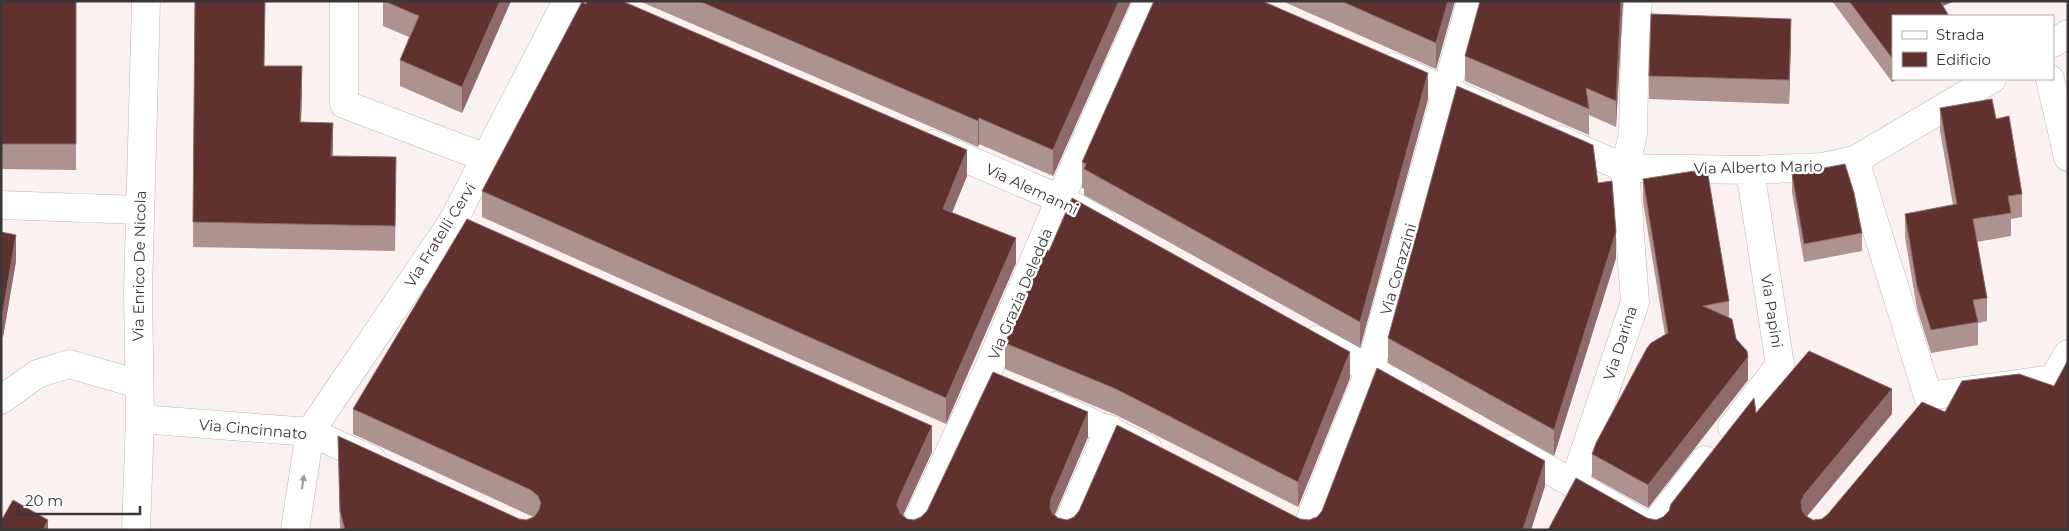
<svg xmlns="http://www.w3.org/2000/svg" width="2069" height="531" font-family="Montserrat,sans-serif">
  <rect width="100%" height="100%" fill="#fbf1f0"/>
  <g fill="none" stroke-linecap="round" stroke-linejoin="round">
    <g stroke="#beb4b4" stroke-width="29">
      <path id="minor" d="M344,1v103l142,54
        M2053,43l15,-9
        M1393,67l95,42
        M2050,79l18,78
        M1560,140l65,28 125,2 73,-3 32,-7 137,-81
        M932,144l128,55 42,23
        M1855,160l73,236 125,-17 15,-25
        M1,205l139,5
        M1317,340l92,51
        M1,400l36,-26 32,-10 70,20
        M1055,406l93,43
        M140,419l170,13 62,28
        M1732,427l48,-62 -30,-195
        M1512,449l143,81
        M1574,483l61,-181 -10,-134 8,-34 2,-95 3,-38
        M1652,528l53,-68
        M136,530l4,-111 -2,-128 8,-290
        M295,530l15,-98 143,-211 114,-220
        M913,530l72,-153 75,-178 88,-198
        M1065,530l44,-101
        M1306,530l64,-161 101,-368"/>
    </g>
    <use href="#minor" stroke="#fff" stroke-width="28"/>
  </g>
  <path fill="#ad9290" d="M1,1h75v169l-75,-1z
    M195,1l70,65 37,25 -1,31 32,26 -1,8 64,25 -1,70 -202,-4z
    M383,1h128l-49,112 -62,-27v-26l9,-23 -26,-11z
    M639,1h492l-78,175 -74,-32 -1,3z
    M1282,1h173l-19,68z
    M1623,1l-7,126 -27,-12v20l-124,-54v-25z
    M1832,1h123l-12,5 -50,73h4l-5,3z
    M1791,42l-2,62 -140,-5v-23z
    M1428,99l-68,249 -276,-153v-6l-2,-1v-26z
    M1940,108l56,11 26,75v23l-11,2v17l-34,6 10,56v23l-9,2v22l-47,8 -14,-44 -12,-72v-23l48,-9 -13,-74z
    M1792,174l70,59v18l-58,11 -12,-70z
    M967,176l-15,36 64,51 -70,161 -464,-207v-26z
    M1643,179l86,122v17l19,62 -100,128 -56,-31v-23l73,-119 -22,-133z
    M1598,183l18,75 -62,198 -166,-93v-25z
    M1,232l15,29 -13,76 -2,-1z
    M1005,343l345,35 -52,129 -182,-92 -111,-46z
    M353,409l579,43 -29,63 4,4 7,1 7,-3 167,-80 -34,78 4,3 9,2 233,-1 9,1 236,-34 -14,44h-1191l-2,-94 181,83 7,1 7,-3 -2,-1 -178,-82z"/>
  <path fill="#8e6b6a" d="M500,1h11l-49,112v-26z
    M1119,1h12l-78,175v-26z
    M1448,1h7l-19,68v-26z
    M1621,1h2l-7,126v-26z
    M1932,1h23l-23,9z
    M1791,19v23l-2,62v-24z
    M1892,58h1v21h4l-5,3z
    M302,66v25l-2,56v-25z
    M1428,73v26l-68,249v-26z
    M979,118v26l-1,3v-26z
    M333,123v25l-2,33v-25z
    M967,150v26l-24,59v-26z
    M1616,232v26l-62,198v-26z
    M16,235v26l-13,76v-26z
    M1016,238v25l-70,161v-26z
    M1350,352v26l-52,129v-25z
    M1748,357v23l-100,128v-23z
    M1892,389v25l-88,106 -3,8v-26l3,-7z
    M1088,412v25l-37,87 -1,-17 1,-8z
    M932,426v26l-33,72 -2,-19 2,-7z
    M1545,461v25l-14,44h-8z
    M48,520v10h-5z"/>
  <path fill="#5f3230" stroke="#8e6b6a" d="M1,1h75v143h-75z
    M195,1h70l-1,65h38l-2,56 33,1 -2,33 65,1 -1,69 -202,-4z
    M384,1h116l-38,86 -62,-27 19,-44z
    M587,1h35l345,149 -24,59 73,29 -70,160 -464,-207 100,-189 4,2z
    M699,1h420l-66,149 -74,-32 -1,3z
    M1154,1h108l166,72 -68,249 -276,-153 2,-5 -4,-2z
    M1341,1h107l-12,42z
    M1480,1h141l-5,100 -30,-13 3,21 -124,-53z
    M1849,1h91l9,15h-56v42h-1z
    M1651,14l140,5 -2,61 -140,-4z
    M1457,86l136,59 5,38 14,-2 4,51 -62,198 -166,-92z
    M1992,99l4,20 13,-3 13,78 -14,2 3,17 -38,6 14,79 -14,2 5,22 -47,8 -14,-44 -12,-72 52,-10 -17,-96z
    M1845,164l9,29 8,40 -58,11 -12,-70z
    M1707,169l22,132 -26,5 29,13 4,20 11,12 1,6 -100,128 -56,-31 4,-11 51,-95 4,-5 17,-10 -25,-154z
    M1072,198l278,154 -52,130 -182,-93 -111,-46 40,-94 4,2z
    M467,219l465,207 -33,72 -2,7 3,8 7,6 7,1 7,-3 6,-6 66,-139 95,40 -37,87 -1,8 2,6 6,5 9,2 7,-3 5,-6 38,-86 183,94 9,1 8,-3 5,-6 55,-143 168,93 -22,69h-1178l-5,-19 -2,-75 181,83 7,1 8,-3 5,-7 2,-7 -3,-7 -7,-6 -178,-81z
    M1,232l15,3 -13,76 -2,-1z
    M1809,351l83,38 -88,106 -3,7 1,8 4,6 7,4 9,-1 6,-5 94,-112 23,10 17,-31 57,-7 35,12 14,-26v170h-302l-2,-1 -1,1h-215l28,-52 71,40 9,2 7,-3 6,-6 2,-7 83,-106 2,15z
    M13,500l35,20 -5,10h-42v-9z"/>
  <defs><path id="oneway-solid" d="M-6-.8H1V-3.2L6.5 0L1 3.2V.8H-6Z" transform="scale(1.25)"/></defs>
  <use fill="#9d9b9b" href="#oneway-solid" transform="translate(303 482) rotate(-81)"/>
  <g text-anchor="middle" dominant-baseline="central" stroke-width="5" stroke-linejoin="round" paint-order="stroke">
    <g font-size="15" fill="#3b3737" stroke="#fff">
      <text transform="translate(1758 167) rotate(-1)">Via Alberto Mario</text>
      <text transform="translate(1032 189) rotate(25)">Via Alemanni</text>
      <text transform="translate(440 235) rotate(-58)">Via Fratelli Cervi</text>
      <text transform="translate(139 266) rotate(-89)">Via Enrico De Nicola</text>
      <text transform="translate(1398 269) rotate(-74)">Via Corazzini</text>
      <text transform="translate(1020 294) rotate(-67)">Via Grazia Deledda</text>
      <text transform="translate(1772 311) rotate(81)">Via Papini</text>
      <text transform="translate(1620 343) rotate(-72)">Via Darina</text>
      <text transform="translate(253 429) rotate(5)">Via Cincinnato</text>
    </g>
  </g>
  <rect width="2069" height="531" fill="none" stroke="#3b3737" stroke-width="5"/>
  <rect x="1892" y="15" width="162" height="65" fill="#ffffff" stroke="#b1afaf"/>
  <rect x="1902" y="31" width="25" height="8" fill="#ffffff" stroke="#b1afaf"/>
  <text x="1936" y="40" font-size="15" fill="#3b3737">Strada</text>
  <rect x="1902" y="52" width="25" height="15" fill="#5f3230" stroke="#b1afaf"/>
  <text x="1936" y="65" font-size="15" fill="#3b3737">Edificio</text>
  <path d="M18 506v8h122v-8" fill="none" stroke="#3b3737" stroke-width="2.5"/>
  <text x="25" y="506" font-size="15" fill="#3b3737" stroke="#ffffff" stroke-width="4" paint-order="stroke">20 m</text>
</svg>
